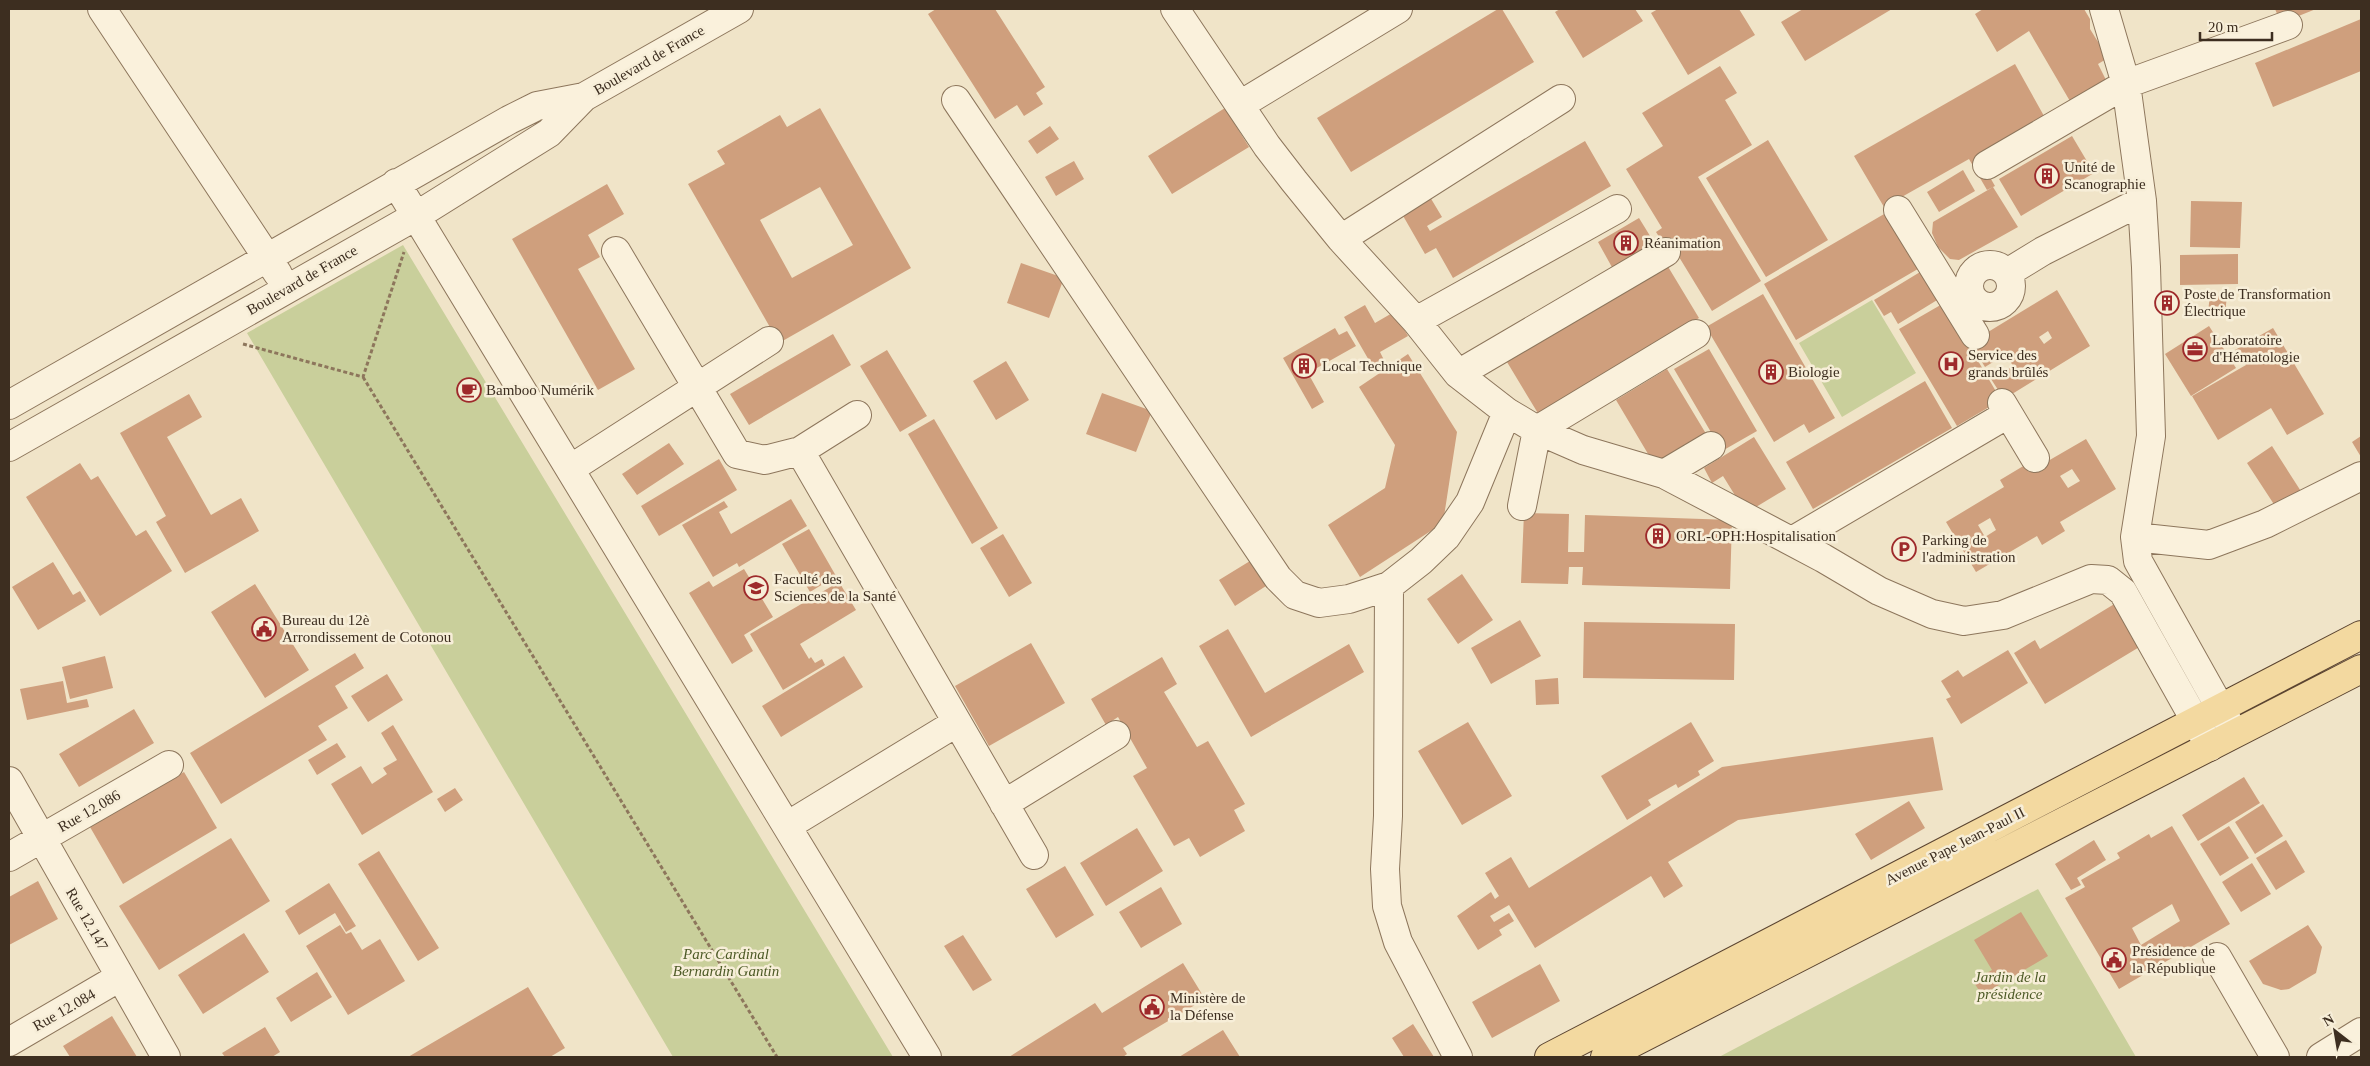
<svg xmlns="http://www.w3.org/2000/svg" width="2370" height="1066" font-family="'Times New Roman',serif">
  <rect width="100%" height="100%" fill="#f0e4c8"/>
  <path fill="#c9cf9b" d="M403,245l490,812h-220l-426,-724z
    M1872,300l44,73 -74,44 -43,-74z
    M2038,889l98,168h-417z"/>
  <path fill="#cf9f7d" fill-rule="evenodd" d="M936,9h59l50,78 -9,6 7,11 -19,12 -7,-11 -22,14 -67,-105z
    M1498,9h4l32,53 -183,110 -34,-54z
    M1560,9h75l8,12 -60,37 -28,-46z
    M1658,9h81l16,26 -67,40 -37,-62z
    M1803,9h89l-87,52 -24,-39z
    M1983,9h101l6,10v10l18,29 -10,6 11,22 -35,22 -45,-77 -32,21 -22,-38z
    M2275,9h41l-35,14z
    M2361,19v52l-88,36 -18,-44z
    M2015,64l29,52 -67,39 18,31 -8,4 -18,-31 -85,48 -30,-51z
    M1720,66l17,27 -12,7 27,45 -54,32 63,104 -49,30 -33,-54 -5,3 -18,-28 6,-4 -36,-59 37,-23 -21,-33z
    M820,108l91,160 -132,75 -91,-159 37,-20 -8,-13 63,-36 7,12zM820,187l33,58 -61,33 -32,-58z
    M1225,108l24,39 -77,47 -24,-38z
    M1050,126l9,13 -22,15 -9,-13z
    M2072,136l22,37 -73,43 -22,-37z
    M1768,140l60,100 -62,37 -60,-99z
    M1585,141l26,45 -158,92 -17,-30 -11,6 -23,-40 28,-17 12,20 -15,9 3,5z
    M1074,161l10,18 -28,17 -11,-19z
    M1963,170l12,21 -36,21 -12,-20z
    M607,184l17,30 -36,21 12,22 -22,12 57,100 -37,21 -86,-151z
    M1993,187l25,40 -59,33 -9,-1 -12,-12 -6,-14 1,-11z
    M2191,201l51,1 -2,46 -50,-1z
    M1891,210l32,56 -127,74 -32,-56z
    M1639,218l16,26 -42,25 -15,-27z
    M2238,254v30l-58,1v-30z
    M1021,263l43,15 -15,40 -42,-15z
    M1667,265l32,53 -160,97 -32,-53z
    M1930,266l17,28 -49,30 -7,-12 -7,4 -10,-16z
    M2057,290l33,56 -86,53 -13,-20 22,-13 -7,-12 -21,13 -15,-24zM2048,331l4,7 -8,6 -5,-7z
    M1763,294l72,124 -26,15 -5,-9 -30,18 -68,-115z
    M2176,294l1,17h-19v-16z
    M2210,295l17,1 -2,17 -17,-1z
    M1944,303l57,97 -44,26 -58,-97z
    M1365,305l10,18 19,-11 14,24 -28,16 5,10 -11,7 -30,-52z
    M2209,326l27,42 -45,28 -26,-42z
    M1335,328l4,7 8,-4 9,15 -48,27 16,29 -12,7 -29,-51z
    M2273,328l51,86 -37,21 -16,-27 -53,32 -26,-44 54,-31 -11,-15z
    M833,334l18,31 -102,60 -19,-31z
    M1709,349l48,82 -35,20 -48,-82z
    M887,350l40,66 -27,16 -40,-66z
    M1408,354l49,78 -14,91 -83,54 -32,-52 57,-37 10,-43 -36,-58z
    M1006,361l23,39 -33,20 -23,-39z
    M1667,369l41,68 -51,32 -41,-69z
    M1925,381l27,47 -139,81 -27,-47z
    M1102,393l50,18 -16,41 -50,-18z
    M189,394l13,23 -35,20 44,78 30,-17 18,33 -74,42 -29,-51 10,-6 -46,-83z
    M934,419l64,109 -26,16 -64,-110z
    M2361,436v21l-9,-15z
    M1754,437l32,52 -40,24 -23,-37 -11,7 -8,-15z
    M2086,439l30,50 -56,33 5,9 -23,14 -5,-9 -61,36 -30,-50 58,-35 -4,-7 25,-15 4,7zM2072,469l8,12 -12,7 -8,-12zM1990,518l6,12 -11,7 -7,-12z
    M669,443l15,21 -47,31 -15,-21z
    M2272,446l32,50 -25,16 -32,-49z
    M719,459l18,31 -78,46 -18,-30z
    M80,463l11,17 7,-4 38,60 10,-6 26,41 -72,45 -74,-119z
    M791,499l16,27 -68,41 -2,-4 -24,14 -31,-52 42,-24 4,6 -9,5 12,22z
    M1524,513l45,1 -1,38h16l1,-37 147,5 -2,69 -148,-4 1,-18h-14l-1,17 -47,-1z
    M809,529l27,47 -26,16 -28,-48z
    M1003,534l29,49 -23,14 -29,-49z
    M1250,561l16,25 -31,20 -16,-26z
    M53,562l20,33 7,-4 6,10 -48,29 -26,-43z
    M744,569l29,48 -29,18 9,16 -21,13 -43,-71 20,-12 4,6z
    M1462,574l31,46 -35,24 -31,-45z
    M839,582l17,28 -56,34 9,15 2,-2 4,6 7,-4 3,6 -42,25 -33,-56z
    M255,584l54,86 -44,28 -54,-86z
    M2116,603l25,43 -96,58 -31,-51 21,-13 5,9z
    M1520,620l21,36 -50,28 -20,-36z
    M1584,622l151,2 -1,56 -151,-2z
    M1228,629l37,64 84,-49 15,28 -113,65 -52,-91z
    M1031,643l34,60 -76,43 -34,-60z
    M2008,650l20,33 -67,41 -15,-25 5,-2 -10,-16 17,-11 5,7z
    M355,653l9,15 -29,18 13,22 -30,18 9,14 -106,64 -31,-51z
    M105,656l8,32 -43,11 -8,-32z
    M844,656l19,31 -82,50 -19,-31z
    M1162,657l15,27 -13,8 33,55 11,-6 37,63 -11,6 11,21 -45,26 -11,-19 -15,8 -41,-70 14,-8 -29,-51 -12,8 -15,-26z
    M387,674l16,26 -35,22 -17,-26z
    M1558,678l1,26 -23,1 -1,-25z
    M63,681l4,22 20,-4 2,8 -62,13 -7,-31z
    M134,709l20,34 -75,44 -20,-33z
    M1468,722l44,74 -50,29 -44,-74z
    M1691,722l23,39 -16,10 2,4 -22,13 -2,-4 -28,16 3,5 -24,15 -26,-44z
    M393,725l40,67 -71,43 -31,-51 30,-18 11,18 15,-10 -4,-6 14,-8 -16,-27z
    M1933,737l10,53 -205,30 -70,42 15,24 -19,12 -13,-22 -116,72 -26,-43 -19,11 4,6 15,-9 5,8 -15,9 3,5 -24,15 -21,-34 34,-24 4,7 4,-3 -14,-23 26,-16 18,31 193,-121z
    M337,743l9,14 -29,18 -9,-15z
    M184,772l33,56 -94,56 -33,-57z
    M2244,777l16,26 -62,38 -16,-26z
    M455,788l8,12 -18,12 -8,-13z
    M1909,801l16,27 -54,32 -16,-26z
    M2263,804l20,32 -28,18 -20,-32z
    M2172,826l58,98 -111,65 -54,-91 20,-11 -4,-7 39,-22 -3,-5 32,-19 2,4zM2172,904l8,17 -39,24 -9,-17z
    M2229,826l20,32 -29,18 -20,-32z
    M1137,828l26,43 -57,35 -26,-43z
    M231,838l39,63 -111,69 -40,-64z
    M2094,840l12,20 -29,18 4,7 -10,5 -16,-26z
    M2286,840l19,32 -29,18 -20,-32z
    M379,851l60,97 -21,13 -60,-97z
    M2252,863l19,31 -30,18 -19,-30z
    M1065,866l29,49 -38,23 -30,-49z
    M38,881l20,38 -49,26v-48z
    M329,883l27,43 -10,6 -11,-19 -36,22 -14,-24z
    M1161,887l21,37 -41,24 -22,-36z
    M2021,912l27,44 -66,39 -9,-14 19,-11 -18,-30z
    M340,925l6,9 5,-2 11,18 18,-11 25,42 -57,34 -42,-69z
    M2308,925l14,22 -6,26 -27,16 -8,1 -18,-6 -14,-23z
    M244,933l25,39 -66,42 -25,-39z
    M963,935l29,45 -19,11 -29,-45z
    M1183,963l22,36 -82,49 4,6 -4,3h-114l86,-54 7,10z
    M1540,964l20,37 -68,37 -20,-36z
    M317,972l15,25 -41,25 -15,-24z
    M528,987l37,61 -15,9h-142z
    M112,1016l25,41h-67l-7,-11z
    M1413,1024l21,33h-30l-12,-19z
    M265,1027l15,25 -8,5h-47l-3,-4z
    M1223,1030l17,27h-61z"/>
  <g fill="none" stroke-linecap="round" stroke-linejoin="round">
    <g stroke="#8d765c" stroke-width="30">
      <path id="minor" d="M102,9l176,265
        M1175,9l92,137 27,35 47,58 75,82 42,53 49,38 30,18 46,20 81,24 159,84 56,33 53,23 32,7 39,-6 88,-36 17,1 15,12 87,155
        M2104,9l22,75 16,117 4,66 5,169 -16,101 3,24 94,168
        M956,100l322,478 17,17 24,8 30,-4 40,-13 32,-25 25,-24 24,-35 37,-90
        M1240,105l158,-96
        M1987,165l139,-81 162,-59
        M396,183l531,874
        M1898,210l77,125
        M1341,239l220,-140
        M616,251l121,203 28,6 35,-9 57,-36
        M1969 286a21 21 0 1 1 42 0a21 21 0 1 1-42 0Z
        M2007,273l36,-22 99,-50
        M1416,321l201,-112
        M1458,374l208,-122
        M2002,403l33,55
        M9,405l500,-285 28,-14 47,-9
        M9,447l407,-231 133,-83 35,-36 155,-88
        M800,451l234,404
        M570,469l199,-128
        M1664,474l47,-28
        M1522,506l15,-76 159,-96
        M2135,537l74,8 56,-21 96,-48
        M1792,541l216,-127
        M1389,586l-1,230 -3,53 2,37 11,36 60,115
        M9,781l157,276
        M1004,804l112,-69
        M787,826l169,-103
        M9,857l160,-92
        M2217,957l58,100
        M9,1042l111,-65
        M2321,1057l40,-25"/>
    </g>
    <g stroke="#5b4430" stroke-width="30">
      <path id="major" d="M1549,1057l812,-422
        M1605,1057l756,-388"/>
    </g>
    <path stroke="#8d765c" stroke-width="3" stroke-dasharray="4 2.5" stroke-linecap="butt" d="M243,344l120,33 41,-125
      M363,377l414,680"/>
    <use href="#minor" stroke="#faf1dc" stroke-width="28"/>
    <use href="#major" stroke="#f3d9a0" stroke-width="28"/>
  </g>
  <defs>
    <g id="building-ring" transform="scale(1.25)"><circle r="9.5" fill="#f7eed8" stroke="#9e2a2b" stroke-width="1.5"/><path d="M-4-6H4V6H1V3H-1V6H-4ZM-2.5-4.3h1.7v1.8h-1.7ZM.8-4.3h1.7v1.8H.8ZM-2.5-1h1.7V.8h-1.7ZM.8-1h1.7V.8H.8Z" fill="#9e2a2b"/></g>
    <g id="office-ring" transform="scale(1.25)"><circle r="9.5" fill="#f7eed8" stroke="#9e2a2b" stroke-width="1.5"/><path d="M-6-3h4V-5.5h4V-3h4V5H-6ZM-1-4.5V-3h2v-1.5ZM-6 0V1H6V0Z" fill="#9e2a2b"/></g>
    <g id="hospital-ring" transform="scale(1.25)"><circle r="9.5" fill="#f7eed8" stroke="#9e2a2b" stroke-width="1.5"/><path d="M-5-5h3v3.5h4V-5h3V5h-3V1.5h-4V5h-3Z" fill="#9e2a2b"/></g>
    <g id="cafe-ring" transform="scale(1.25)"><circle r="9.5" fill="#f7eed8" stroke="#9e2a2b" stroke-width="1.5"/><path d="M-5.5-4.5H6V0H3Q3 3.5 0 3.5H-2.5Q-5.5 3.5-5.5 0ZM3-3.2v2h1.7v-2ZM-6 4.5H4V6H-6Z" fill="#9e2a2b"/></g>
    <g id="parking-ring" transform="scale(1.25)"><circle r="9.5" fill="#f7eed8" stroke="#9e2a2b" stroke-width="1.5"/><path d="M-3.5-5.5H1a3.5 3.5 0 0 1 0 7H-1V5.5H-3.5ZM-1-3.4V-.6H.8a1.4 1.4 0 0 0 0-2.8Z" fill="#9e2a2b"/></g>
    <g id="university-ring" transform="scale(1.25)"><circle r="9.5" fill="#f7eed8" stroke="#9e2a2b" stroke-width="1.5"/><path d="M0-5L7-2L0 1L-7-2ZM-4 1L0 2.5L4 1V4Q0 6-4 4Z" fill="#9e2a2b"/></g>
    <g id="civic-ring" transform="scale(1.25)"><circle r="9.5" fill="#f7eed8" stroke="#9e2a2b" stroke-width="1.5"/><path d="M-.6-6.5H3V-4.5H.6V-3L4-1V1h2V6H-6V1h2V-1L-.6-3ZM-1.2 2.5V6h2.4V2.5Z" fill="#9e2a2b"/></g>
  </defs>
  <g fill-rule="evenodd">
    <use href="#building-ring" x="2047" y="176"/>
    <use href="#building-ring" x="1626" y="243"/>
    <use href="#building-ring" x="2167" y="303"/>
    <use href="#office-ring" x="2195" y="349"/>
    <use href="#hospital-ring" x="1951" y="364"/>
    <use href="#building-ring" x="1304" y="366"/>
    <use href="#building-ring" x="1771" y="372"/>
    <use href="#cafe-ring" x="469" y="390"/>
    <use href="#building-ring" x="1658" y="536"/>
    <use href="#parking-ring" x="1904" y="549"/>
    <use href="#university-ring" x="756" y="588"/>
    <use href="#civic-ring" x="264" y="629"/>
    <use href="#civic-ring" x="2114" y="960"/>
    <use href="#civic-ring" x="1152" y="1007"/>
  </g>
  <g text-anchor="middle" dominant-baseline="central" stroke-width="5" stroke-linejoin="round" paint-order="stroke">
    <g font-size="15" fill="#3d2e20" stroke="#f7eed8">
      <text transform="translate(649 60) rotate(-30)">Boulevard de France</text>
      <text transform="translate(302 280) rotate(-30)">Boulevard de France</text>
      <text transform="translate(89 811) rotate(-30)">Rue 12.086</text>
      <text transform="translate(1955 846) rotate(-27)">Avenue Pape Jean-Paul II</text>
      <text transform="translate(87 919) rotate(60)">Rue 12.147</text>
      <text transform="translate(64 1010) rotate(-30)">Rue 12.084</text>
    </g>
    <g font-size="15" fill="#3d2e20" stroke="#f7eed8" text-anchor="start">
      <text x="2064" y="167">Unité de<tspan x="2064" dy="17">Scanographie</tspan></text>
      <text x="1644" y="243">Réanimation</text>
      <text x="2184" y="294">Poste de Transformation<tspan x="2184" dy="17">Électrique</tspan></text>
      <text x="2212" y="340">Laboratoire<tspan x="2212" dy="17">d'Hématologie</tspan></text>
      <text x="1968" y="355">Service des<tspan x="1968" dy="17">grands brûlés</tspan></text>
      <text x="1322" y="366">Local Technique</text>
      <text x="1788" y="372">Biologie</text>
      <text x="486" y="390">Bamboo Numérik</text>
      <text x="1676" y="536">ORL-OPH:Hospitalisation</text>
      <text x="1922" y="540">Parking de<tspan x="1922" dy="17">l'administration</tspan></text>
      <text x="774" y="579">Faculté des<tspan x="774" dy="17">Sciences de la Santé</tspan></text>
      <text x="282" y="620">Bureau du 12è<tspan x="282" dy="17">Arrondissement de Cotonou</tspan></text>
      <text x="2132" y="951">Présidence de<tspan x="2132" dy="17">la République</tspan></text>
      <text x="1170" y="998">Ministère de<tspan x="1170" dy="17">la Défense</tspan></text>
    </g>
    <g font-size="15" font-style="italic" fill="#4d5a26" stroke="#f7eed8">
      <text x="726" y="954">Parc Cardinal<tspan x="726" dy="17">Bernardin Gantin</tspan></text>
      <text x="2010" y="977">Jardin de la<tspan x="2010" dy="17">présidence</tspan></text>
    </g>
  </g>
  <rect width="2370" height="1066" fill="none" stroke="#3d2e20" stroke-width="20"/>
  <g transform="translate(2335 1031) rotate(329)" stroke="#f7eed8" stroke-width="4" paint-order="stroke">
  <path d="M0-4L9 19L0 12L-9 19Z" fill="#3d2e20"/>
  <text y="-8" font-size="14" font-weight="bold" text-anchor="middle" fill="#3d2e20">N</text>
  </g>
  <path d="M2200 32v8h72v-8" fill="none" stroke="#3d2e20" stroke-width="2.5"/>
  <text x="2208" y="32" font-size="15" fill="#3d2e20" stroke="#f7eed8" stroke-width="4" paint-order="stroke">20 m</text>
</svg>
